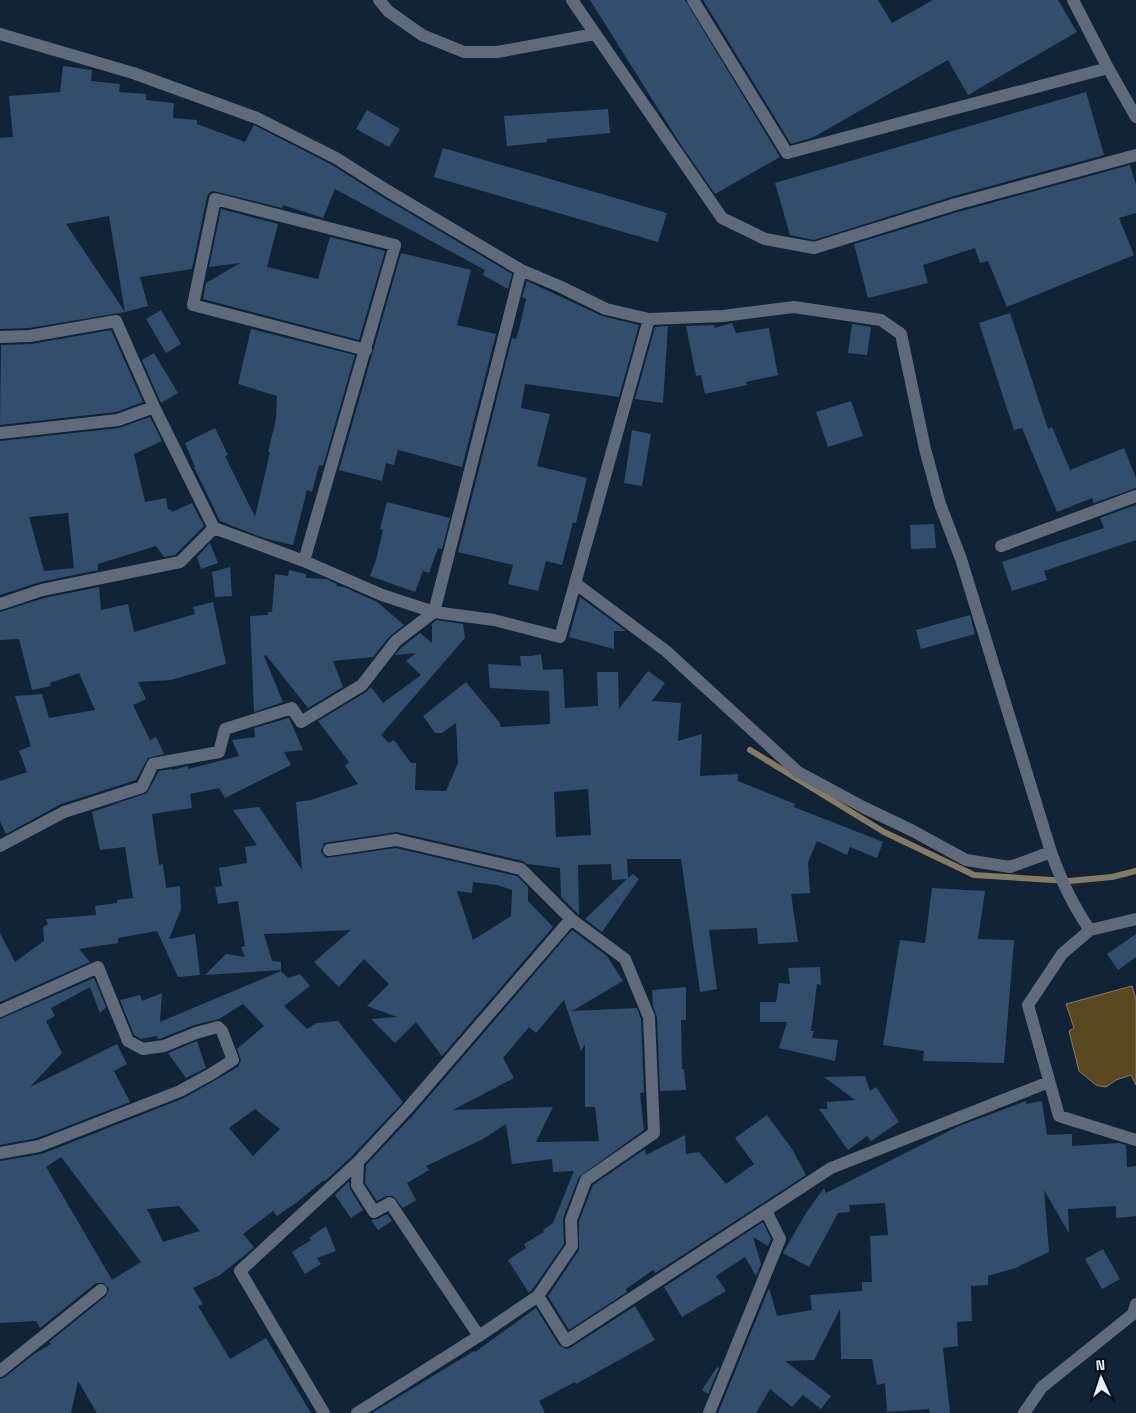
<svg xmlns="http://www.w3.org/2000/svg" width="1136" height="1413" font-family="'Space Grotesk',sans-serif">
  <rect width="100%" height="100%" fill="#112337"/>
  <path fill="#5a4820" stroke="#847b63" d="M1132,986l4,13v86l-5,-10 -15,5 -10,7 -10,-2 -17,-14 -10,-40 5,-3 -8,-24z"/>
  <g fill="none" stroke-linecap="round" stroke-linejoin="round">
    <path stroke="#847b63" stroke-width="6" d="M750,750l134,82 90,43 95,6 43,-4 24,-6"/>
  </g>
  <path fill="#334e6c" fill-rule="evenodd" d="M590,0h95l95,157 -65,37 -36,-52z
    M703,0h175l14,23 41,-23h125l19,32 -109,63 -20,-35 -134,77 -23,7z
    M63,66l29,4 -1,11 29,3 -1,8 27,2v6l28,3 -1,15 24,2v4l48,18 9,-17 78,40 52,33 128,76 -4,15 -25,-14 2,-5 -150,-81 -12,29 -40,-13 -1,3 -69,-17 -4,2 -2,4 -15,72 -52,8 8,29 -23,6 -16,-96 -43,8 59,88 -96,16 -29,1v-191l13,-1 -4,-41 51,-4z
    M1086,92l18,63 -150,41 -140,44 -24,-5 -15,-52z
    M608,109l2,24 -63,6v3l-40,4 -3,-30z
    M367,110l33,19 -11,18 -33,-18z
    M443,148l224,65 -9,29 -224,-65z
    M1130,165l6,20v28l-17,5 15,37 -127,52 -19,-46 -8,2 -5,-15 -52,17 5,18 -60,15 -14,-54 104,-32z
    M221,209l57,15 -11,43 51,12 12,-42 55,14 -26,89 -156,-41 3,-16 34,-20 -31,4z
    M401,253l70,17 -14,55 39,9 -34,133 -64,-17 -4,15 -8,-2 -4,18 -43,-11z
    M527,281l75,35 37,9 -20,72 -94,-13 -4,24 29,6 -13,52 50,12 -11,45 -3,-1 -11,43 -16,-4 -8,30 -30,-7 5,-19 -55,-13 54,-214 4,1 3,-10 7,-30 -4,-2z
    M161,310l20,34 -15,9 -20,-34z
    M1010,313l38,116 4,-2 18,43 54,-22 12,30v10l-42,15 -2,-5 -35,14 -35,-84 -8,2 -35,-107z
    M732,323l4,10 33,-5 9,47 -32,7 1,3 -42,9 -4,-19 -5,1 -10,-50 28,-1v3z
    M852,324l19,3 -4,28 -19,-2z
    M668,326l-5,77 -28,-4 20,-72z
    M251,329l104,26 -32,111 -4,-1 -7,27 -5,-2 -14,55 -29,-7 -44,-17 -26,-54h1l-10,-24 30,-15 13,27 -3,1 30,61 15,-65h-2l8,-33 1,-23 -39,-12z
    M111,330l32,72 -27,10 -116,13 1,-80 30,-1z
    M154,353l24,40 -17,10 -19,-43z
    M851,401l12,35 -35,11 -12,-35z
    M150,417l12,24 -28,13 11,48 21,-4 2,12 3,-1 1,3 20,-9 12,23 -29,29 -11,2 -8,-11 -58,18v6l-58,12 -40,13v-154l119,-13zM68,513l6,55 -30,3 -15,-54z
    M632,430l19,4 -9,52 -18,-3z
    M387,502l63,16 -8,31 -4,-1 -9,25 -6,-2 -8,21 -45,-16 6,-16 7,-30 -3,-1z
    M1136,505v35l-92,31 3,9 -35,11 -10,-29 102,-34 -4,-10z
    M934,524l2,24 -25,1 -1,-24z
    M210,543l8,20 -17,6 -4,-12z
    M230,567l2,29 -17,1 -3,-25z
    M289,570l17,4v4l20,1 11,5 -1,2 8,1 33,15 27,23 -14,11 -17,21 -40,4 10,26 -35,21 -42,-53 -2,1 19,46 -29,10 -4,-96 18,-1v-3h4l3,-38 13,2z
    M99,587l2,23 27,-6 6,28 61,-18 -2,-7 20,-5 13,62 -55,16 -33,2 8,17 -13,6 17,35 6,-3 8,17 -16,4 -12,22 -75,24 -55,30 -6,-13v-40l27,-9 -8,-21 12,-5 -16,-50 27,-2 7,24 46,-8 -16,-37 -29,10 1,3 -19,4 -13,-51 -19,1v-28l44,-14z
    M580,597l46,34h-12v18l-45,-12z
    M970,615l5,19 -54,15 -5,-19z
    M436,620l27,4 2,14 -84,97 8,8 5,-3 17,23h5l-1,27 31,1 12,-28 -2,-40 -14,10h-7l-12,-17 43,-34 34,41 1,4 49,-3 -1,-33 -59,-3 -2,-24 33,2 -1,-10h11l10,-2 2,16 20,-1 2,39 33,-2 -1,-34h21l1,37 29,-38 17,12 -13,18 29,2 -3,38 24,-7 -2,42 38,-2v7l57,23 -1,3 89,35 -6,16 -27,-11 -3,8 -30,-14 -9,21 2,31 -19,1 7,48 -40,2 -1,-16 -48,2 8,59 -17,3 -19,-133h-54l1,19 5,-4 6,5 -37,53 -17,-13 42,-40 -15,1 -1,-16 -33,1 1,50 -18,-18 -1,-29 -33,-4 -4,-3 -126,-29 -73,11 -3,8 2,4 3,3 70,-10 121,28 11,11v14l25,26 -111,129 -26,-34 -21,21 -24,-24 26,-2 -30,-11 22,-22 -25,-25 -25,28 -25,-25 37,-32 -87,4 8,27 9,1v8l-76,5 21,-21 19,3 -4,-10 4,-1 -7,-45 -20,3 -3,-17 7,-1 -3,-18 28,-5 -2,-16 12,-2 -24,-35 26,-3 43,63 -6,-68 15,-2 47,-16 -13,-18 4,-4 -31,-41 48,-29 5,-5 12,16 38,-28 -15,-14 10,-8 -21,2 7,-8 18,-14 12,10v-19zM588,789l3,46 -35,2 -2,-45zM473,882l24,3 15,5 -1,26 -38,24 -16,-49 15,2z
    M289,718l14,32 -19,2 7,13 -66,33 -6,-10 -29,6 2,14 -40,6 7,51 4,-1 3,24 14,-2 1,23 -12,30 26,-5 5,41 -22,2 -21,-46 -39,7v5l-39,6 11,13 -90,40v-69l15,29 29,-21 -1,-14 5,-3 -2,-5 50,-4 -1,-9 22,-3v-3l16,-2 -8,-51 -25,3 -8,-38 55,-19 12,-22 13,-2 1,1 15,-4v3l51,-13 -7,-16 23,-3 -1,-9z
    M932,888l53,3 -7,48 36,1 -10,123 -81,-2 1,-10 -41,-6 17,-105 25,3z
    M572,930l35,26 16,25 -51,30 65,-3 4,11 3,73 -4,1 4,37 -65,47 -16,41 1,26 -32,46 -3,3 -21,-33 18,-12 -2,-4 20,-12 -1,-2 10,-7 21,-52 -21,1 -1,-13 -40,5 -6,-40 -23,15 -57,27 3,4 -22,13 9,17 -13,8 -10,-12h-7l-9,5 -12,-18 1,-18 48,-51zM564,1000l17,51 4,-7v63h10l4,34 -63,1 17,-35 -100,3 61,-32 -11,-20 26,-31 7,6z
    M1136,934v23l-18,13 -11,-16z
    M820,967l1,18 -4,-1 -6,47h3l-2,7 26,2 -3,21 -56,-13 8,-26h-27v-20h16l3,-19 11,1 -2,-16z
    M281,971l7,7 12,-4 10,12 -26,20 23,23 10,-6 21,-2 65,81 -51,54 -27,25 -1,-1 -28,23 -19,13 -4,-5 -30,23 11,13 -9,8 -25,20 -27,13 10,16 -5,2 32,53 36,-21 45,75h-214l-19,-32 -7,32h-71v-34l5,-2 29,-23 17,-10 -2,-2 57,-46 3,-7 -5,-6h-8l-56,45 -4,-7 -36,2v-162l42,-7 142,-56 54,-31 3,-7 -4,-11 27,-23 -21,-22 -24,15 -25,6 -32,13 -4,1 -1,-3 -16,3 -7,-4 -14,-35 20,-5 2,6 20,-8 -2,29zM255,1109l25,20 -27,27 -24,-28zM61,1157l80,105 -29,18 -66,-113zM179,1206l21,25 -37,11 -16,-33z
    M94,978l12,29 -6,6 -10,-26 -39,21 4,8 -9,5 16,32 -32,34 87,-43 10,20 -13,7 16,31 -93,36 -37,7v-126z
    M686,987v33h-5l1,49h2l2,21 -26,1 -3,-74 -4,-11 -1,-16z
    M197,1041l9,27 -20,10 -18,-25z
    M865,1076l5,15 6,-4 23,35 -28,19 -4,-5 -19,14 -29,-41h8v-7l28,-2 -31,-23z
    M1026,1101v3l16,-3 5,34 25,-1v12l47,-3 7,2 1,22 9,-1v50l-20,2v-12l-48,3 1,24 -25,-43 5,62 -30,14v1l-31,9v9l-17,1 1,35 -15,1 1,24 -15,2 7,65h-20l-1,-4 -42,3 -2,-29 -8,2 -5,-26h-31l-1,-50 -26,51 -29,1 46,35 -10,13 -18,-14 -11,12 -22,-18 -14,24h-38l51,-125 8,28 35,-6 -2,-15 52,-4v-9h10l-2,-46 18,-1 -3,-32 -36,2 1,7 -12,1 -29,54 -26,-14 23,-40 18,-25 2,5 133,-67z
    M767,1115l25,34 14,26 -151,98 -2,-3 -27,19 1,3 -58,38 -21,-34 31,-46v-29l14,-36 52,-36 1,6 39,-20 1,19 13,-2 27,32 28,-20 -19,-26z
    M349,1181l1,8 13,21 -12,8 -16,-23z
    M387,1214l5,7 -14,9 -7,-10 7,-1z
    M763,1222l8,17 -3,7 -15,-9 8,27 -5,12 -11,-19 -29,19 10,15 -44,26 -18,-30z
    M326,1226l10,25 -19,7 4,6 -16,10 -13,-22 19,-12 -2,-2z
    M1103,1249l17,30 -18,10 -17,-30z
    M635,1306l20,34 -79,44 -1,-2 -36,19 6,12h-173l102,-62 1,1 61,-44 23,37 7,4 4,-1z
    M717,1367l2,1 -11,26 -6,-4z"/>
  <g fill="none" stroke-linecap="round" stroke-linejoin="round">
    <path stroke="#5f6b7a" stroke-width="12" d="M379,0l9,11 34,24 42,17h33l98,-18
      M572,0l150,218 43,21 49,9 142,-44 180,-49
      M693,0l94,153 321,-85 -35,-68
      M0,34l133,39 124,45 79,40 52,33 133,79 38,16 47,23 43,10 74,-3 71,-9 87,13 20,14 24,115 15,55 21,55 90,293c10,28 22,54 39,78
      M1108,68l28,49
      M0,337l30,-1 86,-15 38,86 60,121 -34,34 -138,28 -42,14
      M0,433l118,-13 36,-13
      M214,528l90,33 78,34 52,17 60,8 66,17 89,-318
      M1001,546l135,-50
      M304,561l91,-316 -180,-46 -22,106 173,45
      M575,583l91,68 132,121 65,35 50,24 53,29 44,7 41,-15
      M0,846l64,-34 78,-25 11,-23 66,-12 6,-23 67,-21 9,14 61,-37 34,-44 38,-29 87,-342
      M329,850l67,-10 125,29 50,50
      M1136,919l-46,11 -28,24 -34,51 31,111 77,24
      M0,1011l98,-44 30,74 15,8 21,-3 32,-13 22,-6 4,4 11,29 -22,14 -31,17 -141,55 -39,7
      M538,1296l28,45 265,-173 218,-86
      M0,1371l101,-81
      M324,1413l-84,-142 118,-109
      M357,1413l122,-77 59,-40 34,-50 -1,-26 15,-40 68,-47 -5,-116 -24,-58 -54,-40 -163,189 -50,54 -1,23 17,27 16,-9 89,133
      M709,1413l71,-174 -14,-28
      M1024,1413l18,-26 91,-73 3,-10"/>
  </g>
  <g transform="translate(1101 1378) rotate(357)" stroke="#050c15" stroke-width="4" paint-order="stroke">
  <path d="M0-4L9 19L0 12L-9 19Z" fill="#e5f1ff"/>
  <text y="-8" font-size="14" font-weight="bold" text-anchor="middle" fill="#e5f1ff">N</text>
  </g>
</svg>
